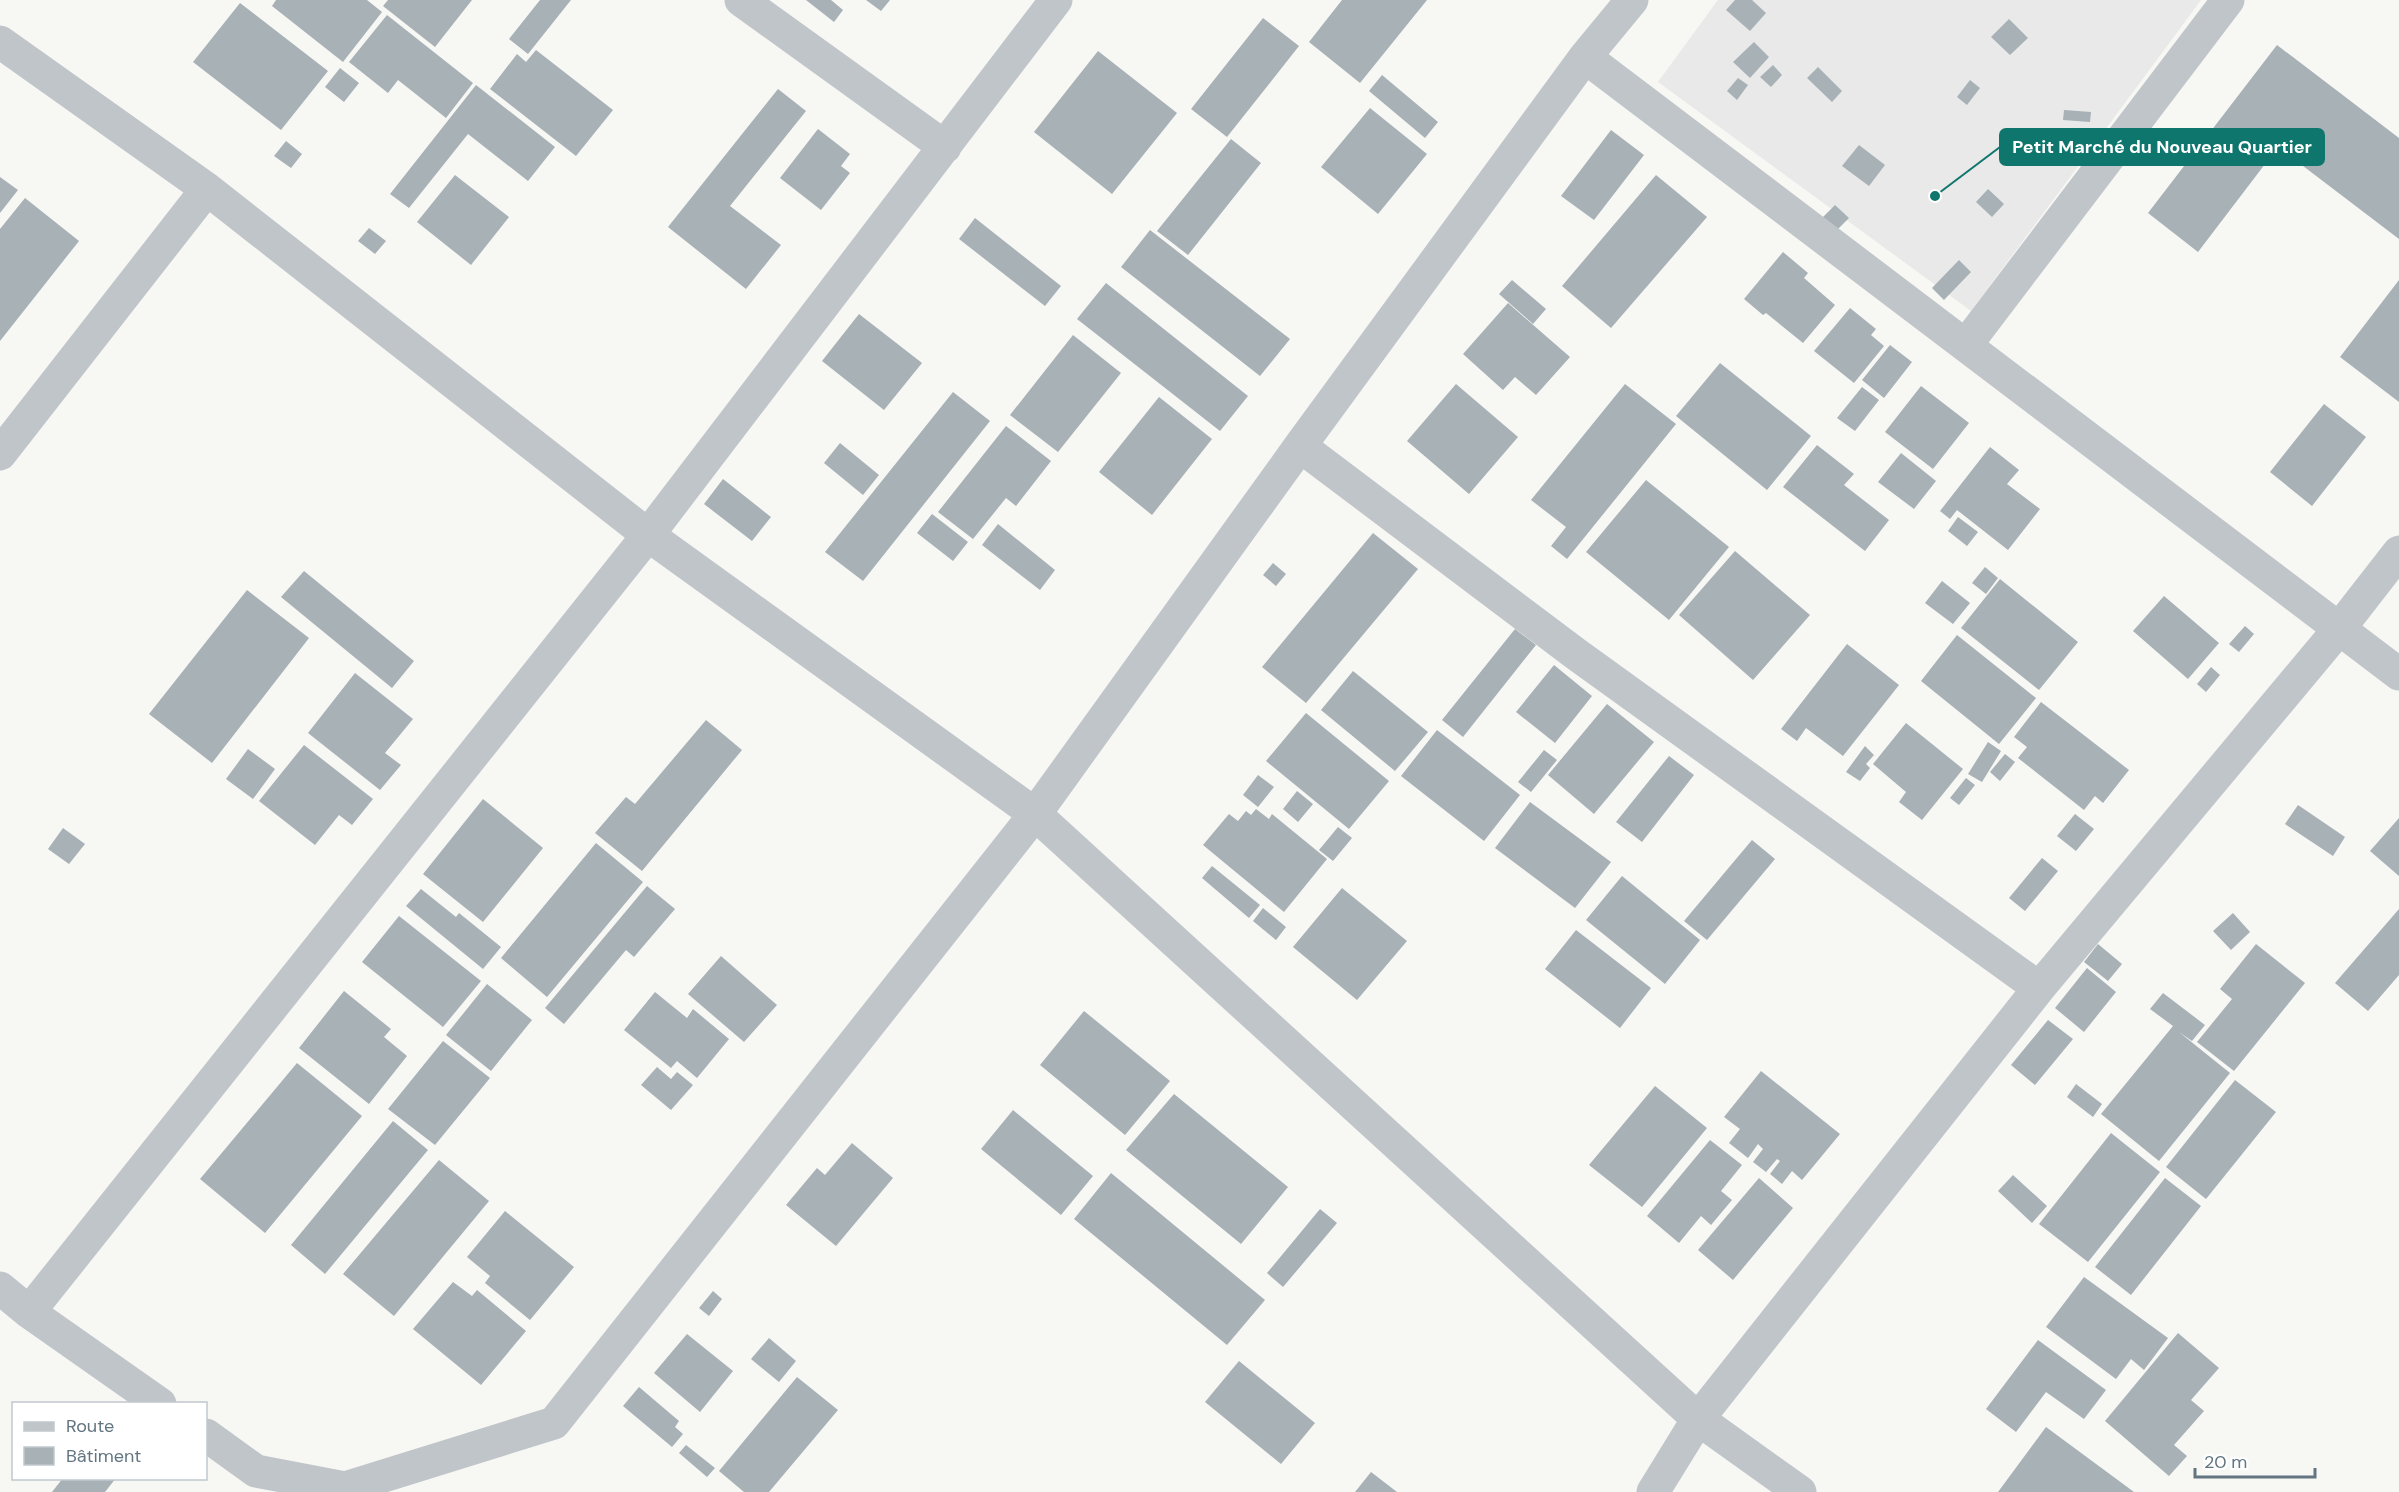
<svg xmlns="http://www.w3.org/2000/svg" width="2399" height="1492" font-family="'DM Sans',sans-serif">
  <rect width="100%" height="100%" fill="#f7f7f4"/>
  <path fill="#e8e9e8" d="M1718,0h483l-230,311 -313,-229z"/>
  <path fill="#a7b1b6" d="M276,0h91l15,12 -39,50 -71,-56z
    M388,0h84l-37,47 -52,-41z
    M540,0h31l-43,54 -19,-15z
    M806,0h25l12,10 -9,12z
    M866,0h24l-9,11z
    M1342,0h85l-67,83 -51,-41z
    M1735,0h17l14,13 -16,18 -24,-21z
    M240,3l88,68 -47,59 -88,-68z
    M387,15l86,68 -27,35 -48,-38 -10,13 -39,-31z
    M1263,18l36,28 -72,91 -36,-28z
    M2009,19l19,19 -18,17 -19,-18z
    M1754,42l15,15 -19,21 -17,-16z
    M2277,45l122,93v101l-121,-92 -80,105 -50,-39z
    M536,50l77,60 -37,46 -86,-67 27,-35 9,8z
    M1098,51l79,62 -65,81 -78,-62z
    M1773,65l9,10 -11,12 -11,-10z
    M1818,67l24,24 -10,11 -25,-24z
    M340,68l19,15 -15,19 -19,-15z
    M1382,75l56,47 -13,16 -56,-47z
    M1738,78l10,7 -11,15 -10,-9z
    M1970,80l10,8 -13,17 -10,-8z
    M476,85l79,62 -27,34 -60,-47 -59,74 -19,-14z
    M778,89l28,22 -76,95 51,39 -35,44 -78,-62z
    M1370,108l57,46 -49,60 -57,-47z
    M2064,110l27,2 -1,10 -27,-2z
    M818,129l32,25 -9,12 9,7 -29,37 -41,-32z
    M1611,130l33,25 -50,65 -33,-24z
    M1231,139l30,24 -73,92 -31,-24z
    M286,141l16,13 -11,14 -17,-12z
    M1859,145l26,20 -16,21 -27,-20z
    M455,175l54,42 -38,48 -54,-43z
    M1656,175l51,42 -96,111 -49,-42z
    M0,177l18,13 -18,23z
    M1988,189l16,15 -12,13 -16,-15z
    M25,198l54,43 -79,100v-112z
    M1835,205l14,13 -16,16 -13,-14z
    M975,218l86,68 -16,20 -86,-67z
    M369,228l17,13 -11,13 -17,-13z
    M1150,230l140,109 -30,37 -139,-109z
    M1783,252l25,21 -4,5 31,27 -32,38 -37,-30 -3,2 -19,-16z
    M1959,260l12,12 -27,28 -12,-12z
    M1512,280l34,29 -13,15 -34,-30z
    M2399,280v122l-59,-45z
    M1106,283l142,113 -28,35 -143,-112z
    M1508,303l62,54 -34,38 -21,-18 -12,13 -40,-36z
    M1850,308l26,21 -5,6 13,11 -30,37 -40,-32z
    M859,314l63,49 -38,47 -62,-49z
    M1073,335l48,38 -63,79 -48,-37z
    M1890,345l22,17 -28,36 -22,-18z
    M1720,363l91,73 -44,54 -91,-74z
    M1456,384l62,53 -49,57 -62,-53z
    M1625,384l51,40 -109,135 -16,-13 15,-19 -35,-27z
    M1921,386l48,37 -36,46 -48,-37z
    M1862,387l17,13 -24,31 -18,-13z
    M953,392l37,29 -127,160 -38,-29z
    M1159,397l53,42 -60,76 -53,-43z
    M2324,404l42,33 -54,69 -42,-34z
    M1006,426l45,35 -35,45 -10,-8 -33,41 -35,-27z
    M840,443l39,32 -16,20 -39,-32z
    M1817,445l37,29 -10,11 45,35 -24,31 -82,-64z
    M1990,447l29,23 -12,14 33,25 -32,41 -51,-40 -7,9 -10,-8z
    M1901,453l35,28 -22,28 -36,-27z
    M723,479l48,38 -19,24 -48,-37z
    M1646,480l83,67 -60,73 -83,-68z
    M932,514l36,28 -15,19 -36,-28z
    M1958,517l20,15 -11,14 -19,-15z
    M998,524l57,46 -15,20 -58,-45z
    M1373,533l45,36 -112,134 -44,-36z
    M1735,551l75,64 -57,65 -74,-65z
    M1273,563l13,11 -10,12 -13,-11z
    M1985,567l13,11 -12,16 -14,-11z
    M304,571l110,90 -22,27 -111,-91z
    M2000,579l78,63 -39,48 -78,-62z
    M1942,581l28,22 -17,21 -28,-21z
    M247,590l62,48 -97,125 -63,-49z
    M2164,596l55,47 -31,36 -55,-48z
    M2245,626l9,8 -15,18 -10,-8z
    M1515,629l21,16 -73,92 -21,-17z
    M1957,635l79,63 -37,46 -78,-63z
    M1847,644l52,41 -56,71 -37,-28 -9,13 -16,-12z
    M1554,665l38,31 -37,47 -39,-31z
    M2211,667l9,8 -14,17 -9,-8z
    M1353,671l75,61 -33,39 -74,-61z
    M355,673l58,46 -28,34 16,12 -21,25 -72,-57z
    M2041,702l88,68 -26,33 -8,-7 -11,14 -66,-52 9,-11 -13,-10z
    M1607,704l47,38 -60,72 -46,-39z
    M1306,713l83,68 -40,48 -83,-68z
    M706,720l36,30 -100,121 -47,-38 31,-36 9,7z
    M1906,723l57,46 -41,51 -23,-18 7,-10 -33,-28z
    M1437,730l83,65 -36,46 -83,-65z
    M1988,742l13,9 -19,31 -14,-8z
    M304,745l69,54 -21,26 -13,-10 -24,30 -56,-44z
    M1865,746l9,9 -8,9 4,4 -10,13 -14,-9z
    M248,749l27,20 -22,30 -27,-20z
    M1544,750l13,10 -26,32 -13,-10z
    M2005,754l10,8 -15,19 -10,-9z
    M1669,756l25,19 -52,67 -26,-20z
    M1258,775l16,12 -16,20 -15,-12z
    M1966,778l9,7 -16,20 -9,-7z
    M1297,791l16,13 -15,18 -15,-13z
    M483,799l60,49 -60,74 -60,-48z
    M1530,802l81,60 -36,46 -80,-60z
    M2298,805l47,32 -12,19 -48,-32z
    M1256,809l13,10 3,-5 55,45 -43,53 -81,-67 26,-31 9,7 8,-10 5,4z
    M2075,814l19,15 -18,22 -19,-15z
    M2399,818v58l-29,-25z
    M1338,827l14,11 -19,23 -14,-11z
    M63,828l22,16 -16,20 -21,-15z
    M1752,840l23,19 -68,81 -23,-19z
    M596,843l47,39 -96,115 -46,-39z
    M2042,858l16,13 -33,40 -16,-13z
    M1212,866l48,39 -11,13 -47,-40z
    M1622,876l78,64 -35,44 -79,-64z
    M647,886l28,23 -41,48 -8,-7 -62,74 -19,-16z
    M1342,888l65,53 -50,59 -64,-53z
    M421,889l35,28 3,-4 42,34 -18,22 -77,-63z
    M1263,908l23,19 -10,13 -23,-19z
    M2399,909v66l-31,36 -33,-28z
    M2233,913l17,19 -19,18 -18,-19z
    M399,916l82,65 -38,46 -81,-65z
    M1576,930l75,58 -31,40 -75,-59z
    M2098,944l24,20 -14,17 -24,-19z
    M2256,944l49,39 -71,88 -37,-29 35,-43 -12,-10z
    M721,956l56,49 -33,37 -56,-48z
    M2087,968l29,24 -32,40 -29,-24z
    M487,984l45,36 -41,51 -45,-36z
    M344,991l47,38 -7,8 23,19 -38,48 -70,-56z
    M655,992l32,26 6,-9 36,30 -32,39 -20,-17 -6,7 -47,-38z
    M2163,993l42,32 -13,16 -13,-9 51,41 -71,88 -58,-47 72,-88 -23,-17z
    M1084,1011l86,70 -45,54 -85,-70z
    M2048,1020l25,19 -38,46 -24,-20z
    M443,1041l47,37 -55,67 -47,-36z
    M297,1063l65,53 -97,117 -65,-54z
    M657,1067l14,12 6,-7 16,13 -22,25 -30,-25z
    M1761,1071l79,63 -38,46 -10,-9 -10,13 -12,-10 10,-13 -3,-2 -11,13 -13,-10 10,-13 -5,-5 -10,14 -19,-15 11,-14 -16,-12z
    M2235,1080l41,32 -70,87 -40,-32z
    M2076,1084l26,20 -9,13 -26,-20z
    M1655,1086l52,42 -65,79 -53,-42z
    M1174,1094l114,93 -47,57 -115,-94z
    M1013,1110l80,66 -32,39 -80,-66z
    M393,1121l35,29 -103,124 -34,-29z
    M2111,1133l49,39 -72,90 -49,-38z
    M1710,1140l32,25 -21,26 11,9 -21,25 -10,-9 -22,27 -32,-27z
    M852,1143l41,35 -57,68 -50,-41 31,-37 8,7z
    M439,1160l50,41 -95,115 -51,-42z
    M1111,1173l154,127 -38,45 -153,-126z
    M2013,1175l34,31 -15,17 -34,-32z
    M1759,1178l34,30 -60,72 -35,-30z
    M2165,1178l36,28 -70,89 -36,-28z
    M1320,1209l17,14 -54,64 -16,-14z
    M505,1211l69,56 -44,53 -45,-37 5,-7 -23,-19z
    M2084,1277l84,61 -24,32 -13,-11 -15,20 -70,-52z
    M453,1282l19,14 5,-6 49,41 -45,54 -68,-56z
    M713,1291l9,8 -13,17 -10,-8z
    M2178,1333l41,35 -28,32 13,11 -30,34 13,11 -18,20 -64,-55z
    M687,1334l46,37 -33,41 -46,-39z
    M769,1338l27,23 -17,21 -28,-23z
    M2038,1340l68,50 -22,29 -38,-27 -30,40 -30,-23z
    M1239,1361l76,62 -34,41 -76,-62z
    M797,1377l41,33 -69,82h-25l-25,-21z
    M639,1387l40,34 -4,6 8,7 -11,13 -49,-41z
    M2046,1427l88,65h-136z
    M686,1445l29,23 -8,9 -28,-24z
    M1371,1472l26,20h-42z
    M63,1478h53l-11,14h-53z"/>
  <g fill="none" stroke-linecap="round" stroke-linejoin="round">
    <path stroke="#c0c5c9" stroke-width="33" d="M741,0l204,147
      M0,42l207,147 441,346 387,279 663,605 102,73
      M1585,57l814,617
      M1966,345l262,-345
      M1300,446l276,208 463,334
      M0,454l207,-265
      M0,1288l29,24 131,92
      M29,1312l619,-777 408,-535
      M206,1435l50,36 89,17 209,-65 481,-609 265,-368 285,-389 47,-57
      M1653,1492l45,-73 341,-431 300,-359 60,-77"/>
  </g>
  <path fill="none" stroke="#0f766e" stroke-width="2" d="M1935 196L2000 147"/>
  <circle fill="#0f766e" stroke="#fff" stroke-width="2" cx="1935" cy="196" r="6"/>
  <rect fill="#0f766e" stroke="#0f766e" stroke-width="2" x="2000" y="129" width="324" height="36" rx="6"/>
  <g font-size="18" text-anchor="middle" font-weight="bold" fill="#fff">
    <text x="2162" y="153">Petit Marché du Nouveau Quartier</text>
  </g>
  <rect x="12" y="1402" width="195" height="78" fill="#ffffff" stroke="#c0c8cc" stroke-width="1.5"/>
  <rect x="24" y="1422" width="30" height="9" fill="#c0c5c9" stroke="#c0c8cc" stroke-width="1.5"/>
  <text x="66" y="1432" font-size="18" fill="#627580">Route</text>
  <rect x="24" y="1447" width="30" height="18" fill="#a7b1b6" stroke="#c0c8cc" stroke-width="1.5"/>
  <text x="66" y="1462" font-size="18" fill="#627580">Bâtiment</text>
  <path d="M2195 1468v9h120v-9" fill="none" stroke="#627580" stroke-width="3"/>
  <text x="2204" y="1468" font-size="18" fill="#627580" stroke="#ffffff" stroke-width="4.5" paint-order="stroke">20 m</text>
</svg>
